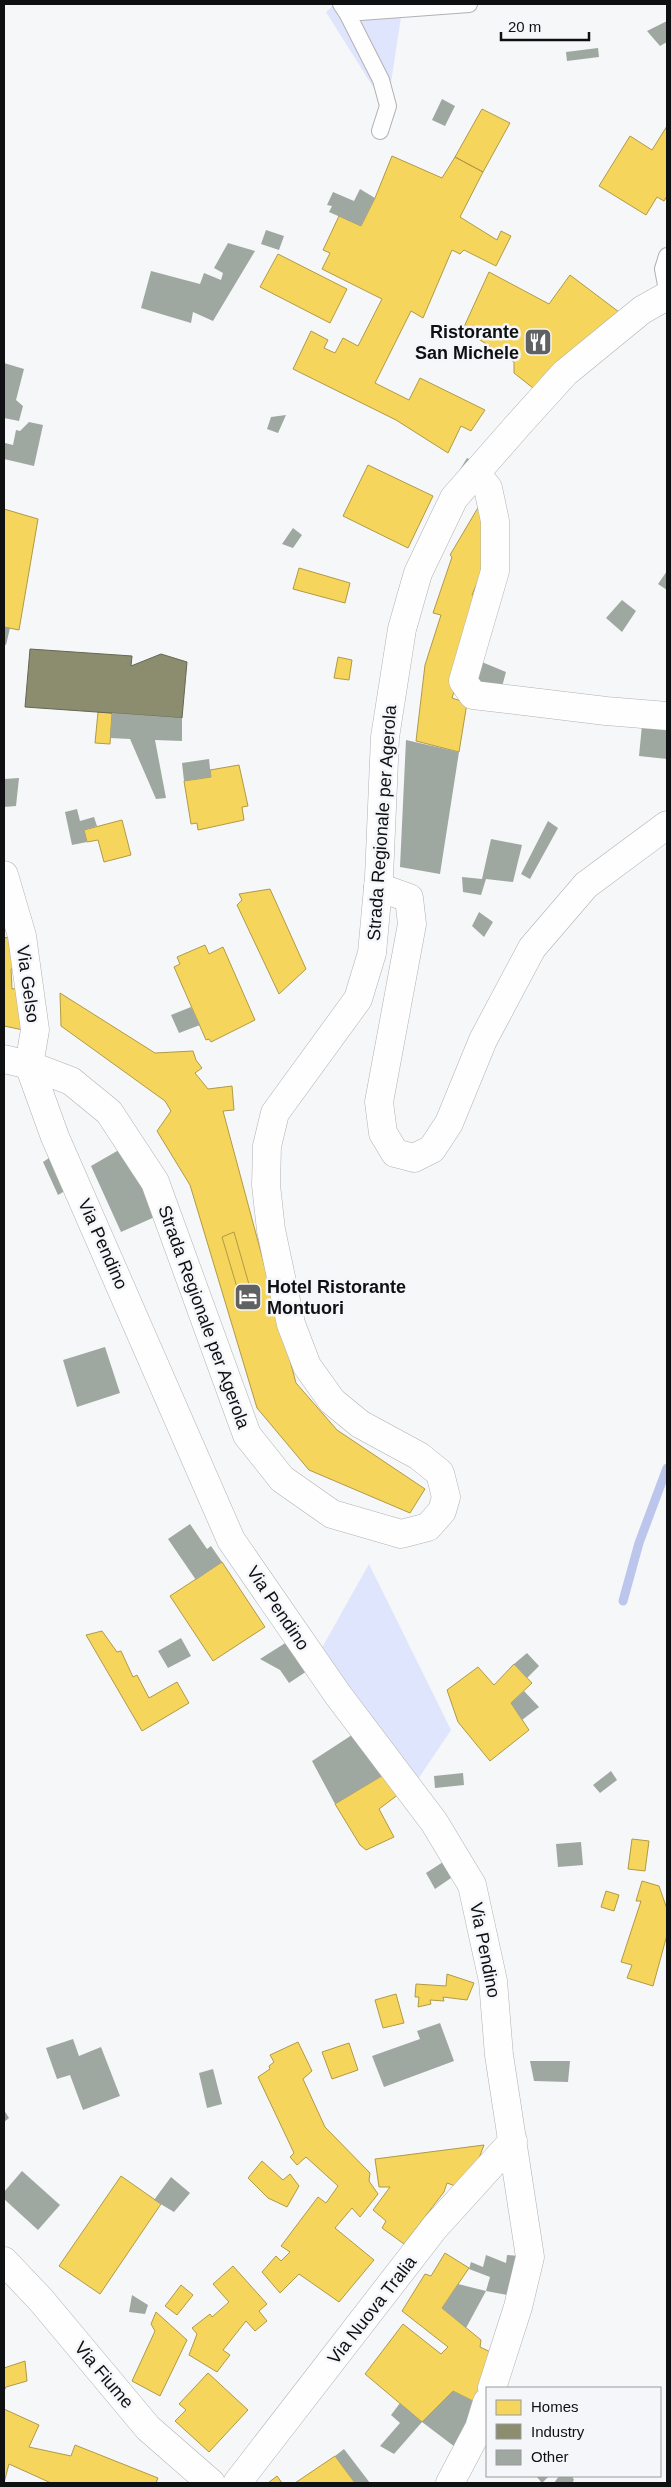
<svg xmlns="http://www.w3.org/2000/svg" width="671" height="2487" font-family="Helvetica,sans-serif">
  <rect width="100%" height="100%" fill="#f6f7f9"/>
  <path fill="#dfe5fc" d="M335,4h68l-16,105 -61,-97z
    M369,1564l82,166 -47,70 -94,-131z"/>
  <path fill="#f6d55c" stroke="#b19a46" d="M482,109l28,14 -27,49 -28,-15z
    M667,126v70l-3,5 -7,-4 -11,18 -47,-29 31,-50 22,14z
    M392,156l50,22 13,-21 28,15 -23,45 37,23 4,-9 10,5 -15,30 -32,-16 -4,4 -8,-4 -29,68 -12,-7 -36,72 34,17 11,-22 65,32 -14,21 -10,-5 -13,27 -52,-33 -103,-51 18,-38 17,9 -4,8 11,5 8,-15 15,8 24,-47 -60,-30 8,-16 -7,-3 16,-34 22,10 14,-28z
    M278,254l69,35 -17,34 -70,-36z
    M489,272l60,32 21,-29 49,37 -86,76 -19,-15v-11l-51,-33z
    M368,465l65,31 -25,52 -65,-32z
    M479,506l14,39 -21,50 11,3 -31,100 15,5 -8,49 -43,-11 9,-76 16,-50 -8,-2 19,-56 -2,-2z
    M4,509l34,10 -19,111 -15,-3z
    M299,568l51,15 -5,20 -52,-14z
    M338,657l14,3 -3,20 -15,-2z
    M98,712l14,1 -2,31 -15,-1z
    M239,765l9,41 -6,1 2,13 -46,10 -1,-7 -6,1 -7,-43 27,-4 -1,-7z
    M122,820l9,35 -27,7 -6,-22 -11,2 -3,-12z
    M270,889l36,80 -27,25 -42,-89 5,-5 -3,-6z
    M14,936l4,32 -7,1 1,20 10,-1 6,43 -24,-5v-88z
    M205,945l4,9 14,-7 32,73 -44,22 -2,-3 -3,1 -32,-73 6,-3 -3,-7z
    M60,993l95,60 38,-2 3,9 6,8 -7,5 13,16 24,-3 2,24 -11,1 73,272 41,47 88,59 -15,24 -101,-43 -52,-62 -67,-223 -33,-54 14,-20 -6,-10 -104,-75z
    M234,1232l16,56 -11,6 -17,-57z
    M222,1562l43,65 -52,34 -43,-65z
    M102,1631l15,21 4,-1 12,26 4,-2 12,23 28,-16 12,21 -47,28 -56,-96z
    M514,1664l18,19 -21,20 18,27 -39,31 -32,-39 -11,-32 31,-23 16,18z
    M385,1774l14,20 -20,15 15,28 -28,13 -6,-5 -25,-41z
    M632,1839l17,2 -4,30 -17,-2z
    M642,1881l17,5 8,23v26l-14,51 -26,-8 5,-13 -11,-3 20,-61h-5z
    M606,1891l13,4 -5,16 -13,-4z
    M447,1974l27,9 -7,17 -24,-3 1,4 -14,-1 1,4 -13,3 1,-10h-4l1,-13 30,2z
    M396,1994l8,29 -21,5 -8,-28z
    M298,2042l14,29 -9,8 22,48 45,46 -1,8 9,13 -18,23 -8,-9 -17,20 39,32 -35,42 -40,-28 -19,19 -18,-21 14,-16 5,5 9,-9 -9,-6 37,-49 8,6 12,-17 -32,-29 -9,8 -7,-8 4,-4 -36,-76 12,-8 -1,-3 5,-4 -4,-7z
    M349,2043l9,27 -26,9 -10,-27z
    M484,2145l-11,29 -12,14 -14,-5 -3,9 -40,52 -22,-16 4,-7 -13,-11 17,-23h-11l-4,-28z
    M262,2161l21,19 7,-6 9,12 -12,21 -19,-9 -20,-20z
    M121,2176l40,28 -61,90 -41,-28z
    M445,2253l24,15 -27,40 39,32 -1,7 15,7 -16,50 -26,-13 -31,31 -57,-48 38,-50 38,30 7,-7 -46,-36 23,-37 6,2z
    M233,2266l34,38 -8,7 8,10 -12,10 -9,-10 -23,29 7,5 -13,17 -28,-17 8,-21 -5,-6 18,-14 2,3 17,-15 -16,-18z
    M181,2285l12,10 -16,20 -12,-9z
    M156,2312l31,28 -27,56 -28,-15 23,-50 -4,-7z
    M25,2361l2,20 -21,6 -2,4v-23z
    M208,2373l40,37 -39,42 -34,-31 11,-11 -7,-6z
    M4,2409l35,16 -10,22 42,9 4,-11 83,33 -2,5h-105l-42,-19 -5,19z
    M335,2456l20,27h-60z
    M277,2476l5,7h-14z"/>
  <path fill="#8c8c6e" stroke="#666752" d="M30,649l102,7 -1,10 30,-12 26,8 -5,56 -157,-11z"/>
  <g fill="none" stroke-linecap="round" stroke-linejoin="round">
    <path stroke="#bcc5ec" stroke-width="9" d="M623,1601l16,-58 28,-75"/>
  </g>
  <path fill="#9fa8a0" d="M667,21v21l-7,4 -13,-15z
    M598,48l1,9 -32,4 -1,-9z
    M442,99l13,7 -10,20 -13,-6z
    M360,189l15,9 -14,28 -32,-14 3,-6 -5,-1 6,-13 21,9z
    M266,230l18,6 -5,14 -18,-6z
    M228,243l27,8 -42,70 -20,-9 -2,11 -50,-15 10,-37 49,13 4,-11 17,7 2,-7 -9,-5z
    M4,363l20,6 -8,31 7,6 -4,15 -15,-3z
    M286,415l-8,18 -11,-4 4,-12z
    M29,422l14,3 -9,41 -30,-7 1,-16 8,2 3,-15 4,1z
    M467,458l6,3 -17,15z
    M293,528l9,7 -9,13 -11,-4z
    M667,571v19l-9,-6z
    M622,600l14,11 -14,21 -16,-14z
    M4,627l6,1 -4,17 -2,-1z
    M477,660l29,12 -6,22 -28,-14z
    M112,713l70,5v23l-27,-1 11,58 -10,1 -26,-60 -20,-1z
    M642,725l25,5v29l-28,-3z
    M406,740l53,12 -19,122 -40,-7z
    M209,759l2,18 -27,4 -2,-18z
    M19,778l-3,28 -12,1v-28z
    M77,809l3,12 14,-4 3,9 -13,4 3,12 -15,3 -7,-33z
    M548,821l10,7 -28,51 -9,-5z
    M491,839l31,6 -9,37 -27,-3 -5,16 -18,-3 -1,-15 20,2z
    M479,912l14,10 -9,15 -12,-11z
    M191,1007l9,18 -21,8 -8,-18z
    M124,1147l33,69 -36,16 -30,-66z
    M55,1154l15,34 -12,7 -15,-33z
    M105,1347l15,46 -43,14 -14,-47z
    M190,1524l17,25 4,-3 11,16 -26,18 -28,-41z
    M181,1638l10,18 -23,12 -10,-17z
    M290,1640l20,29 -21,14 -9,-13 -20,-11z
    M527,1653l12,13 -12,12 -13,-14z
    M524,1691l15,16 -17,13 -11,-17z
    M355,1733l30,41 -50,30 -23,-43z
    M611,1771l6,9 -17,13 -7,-8z
    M463,1773l1,12 -29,3 -1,-12z
    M581,1842l2,23 -25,2 -2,-23z
    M443,1862l8,16 -16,11 -9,-16z
    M440,2023l14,38 -70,26 -12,-31 48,-17 -3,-8z
    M73,2039l6,17 22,-9 19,49 -37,14 -13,-35 -13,4 -11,-31z
    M530,2061h40l-2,21 -34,-1z
    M213,2069l9,35 -15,4 -8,-35z
    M4,2110l5,8 -5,4z
    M22,2171l38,34 -22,25 -34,-31v-7z
    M171,2177l19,16 -16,19 -20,-12z
    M486,2255l20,8 1,-8 12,1 -7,40 -26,-5 -20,37 -24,-20 16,-24 28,7 4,-14 -21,-8 2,-7 12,5z
    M132,2295l16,10 -3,9 -16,-2z
    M453,2391l26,13 -20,46 -37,-28z
    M400,2403l22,19 -28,32 -14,-8 20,-23 -9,-8z
    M344,2449l26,34h-15l-20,-27z
    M536,2476h13l-7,7z
    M559,2476h13l2,4 -2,3h-18z"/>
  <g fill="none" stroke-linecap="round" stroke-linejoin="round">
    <g stroke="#b1b1b3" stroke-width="18">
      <path id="lane" d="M341,4l6,9 122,-9
        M347,13l34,67 7,26 -8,25
        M667,256l-4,13 4,21"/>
    </g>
    <g stroke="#b1b1b3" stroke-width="29">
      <path id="street" d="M476,473l12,15 7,33v50l-32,110 10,14 133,16 61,5
        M4,875l18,61 13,94 -6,35 26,72 176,403 107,155 96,127 38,63 21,96 6,74 31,202 -12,50 -26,81
        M378,887l31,11 3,26 -33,178 4,31 12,20 19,5 18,-9 17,-26 34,-83 49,-92 54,-63 81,-60
        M4,2261l37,39 107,128 63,55
        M237,2483l198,-256 78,-86
        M450,2483l29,-55 8,-26"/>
    </g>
    <g stroke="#b1b1b3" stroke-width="29">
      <path id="secondary" d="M4,1059l25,6 42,16 38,31 46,70 92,253 35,44 50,35 69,20 27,-7 14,-16 4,-14 -6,-24 -21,-17 -59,-32 -28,-23 -25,-35 -16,-42 -20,-94 -5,-45 1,-39 8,-33 83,-114 14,-46 7,-76 6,-140 17,-108 16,-56 36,-75 64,-73 47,-52 77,-63 25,-14"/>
    </g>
    <use href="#lane" stroke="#fefefe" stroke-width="16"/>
    <use href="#street" stroke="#fefefe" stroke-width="28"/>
    <use href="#secondary" stroke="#fefefe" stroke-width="28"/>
  </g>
  <defs>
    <g id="restaurant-square" transform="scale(1.4375)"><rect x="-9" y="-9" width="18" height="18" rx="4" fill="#606162" stroke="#f5f6fa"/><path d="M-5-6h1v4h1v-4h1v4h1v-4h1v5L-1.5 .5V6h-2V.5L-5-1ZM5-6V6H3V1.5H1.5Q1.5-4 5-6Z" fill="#fff"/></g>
    <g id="hotel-square" transform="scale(1.4375)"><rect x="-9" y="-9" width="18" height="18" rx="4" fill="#606162" stroke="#f5f6fa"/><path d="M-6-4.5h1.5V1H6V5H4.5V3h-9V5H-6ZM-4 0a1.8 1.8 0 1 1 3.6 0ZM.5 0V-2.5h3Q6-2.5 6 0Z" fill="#fff"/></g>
  </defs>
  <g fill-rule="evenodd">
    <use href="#restaurant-square" x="538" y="342"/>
    <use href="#hotel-square" x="248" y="1297"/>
  </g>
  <g text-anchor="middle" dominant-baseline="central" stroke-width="5" stroke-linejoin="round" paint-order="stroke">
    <g font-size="18" font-weight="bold" fill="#0f1011" stroke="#f5f6fa" text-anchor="end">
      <text x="519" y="332">Ristorante<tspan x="519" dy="21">San Michele</tspan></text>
      <text x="267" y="1287" text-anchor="start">Hotel Ristorante<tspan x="267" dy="21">Montuori</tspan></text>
    </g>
    <g font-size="18" fill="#0f1011" stroke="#f5f6fa">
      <text transform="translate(382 823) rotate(-86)">Strada Regionale per Agerola</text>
      <text transform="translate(28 984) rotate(82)">Via Gelso</text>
      <text transform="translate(103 1244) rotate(66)">Via Pendino</text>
      <text transform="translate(204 1317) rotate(70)">Strada Regionale per Agerola</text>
      <text transform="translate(278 1608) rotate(56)">Via Pendino</text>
      <text transform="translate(485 1950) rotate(79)">Via Pendino</text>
      <text transform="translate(372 2310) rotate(-52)">Via Nuova Tralia</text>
      <text transform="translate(104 2375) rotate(50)">Via Fiume</text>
    </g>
  </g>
  <rect width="671" height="2487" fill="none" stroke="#0f1011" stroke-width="10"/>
  <rect x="486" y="2387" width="175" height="90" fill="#f5f6fa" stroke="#999a9d"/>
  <rect x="496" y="2400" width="25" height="15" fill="#f6d55c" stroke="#999a9d"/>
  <text x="531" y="2412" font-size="15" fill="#0f1011">Homes</text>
  <rect x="496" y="2424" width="25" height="15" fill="#8c8c6e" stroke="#999a9d"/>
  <text x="531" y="2437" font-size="15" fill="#0f1011">Industry</text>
  <rect x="496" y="2450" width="25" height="15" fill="#9fa8a0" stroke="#999a9d"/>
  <text x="531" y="2462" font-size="15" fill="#0f1011">Other</text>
  <path d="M501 32v8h88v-8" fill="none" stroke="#0f1011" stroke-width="2.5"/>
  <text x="508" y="32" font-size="15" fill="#0f1011" stroke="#f5f6fa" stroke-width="4" paint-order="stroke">20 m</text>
</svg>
